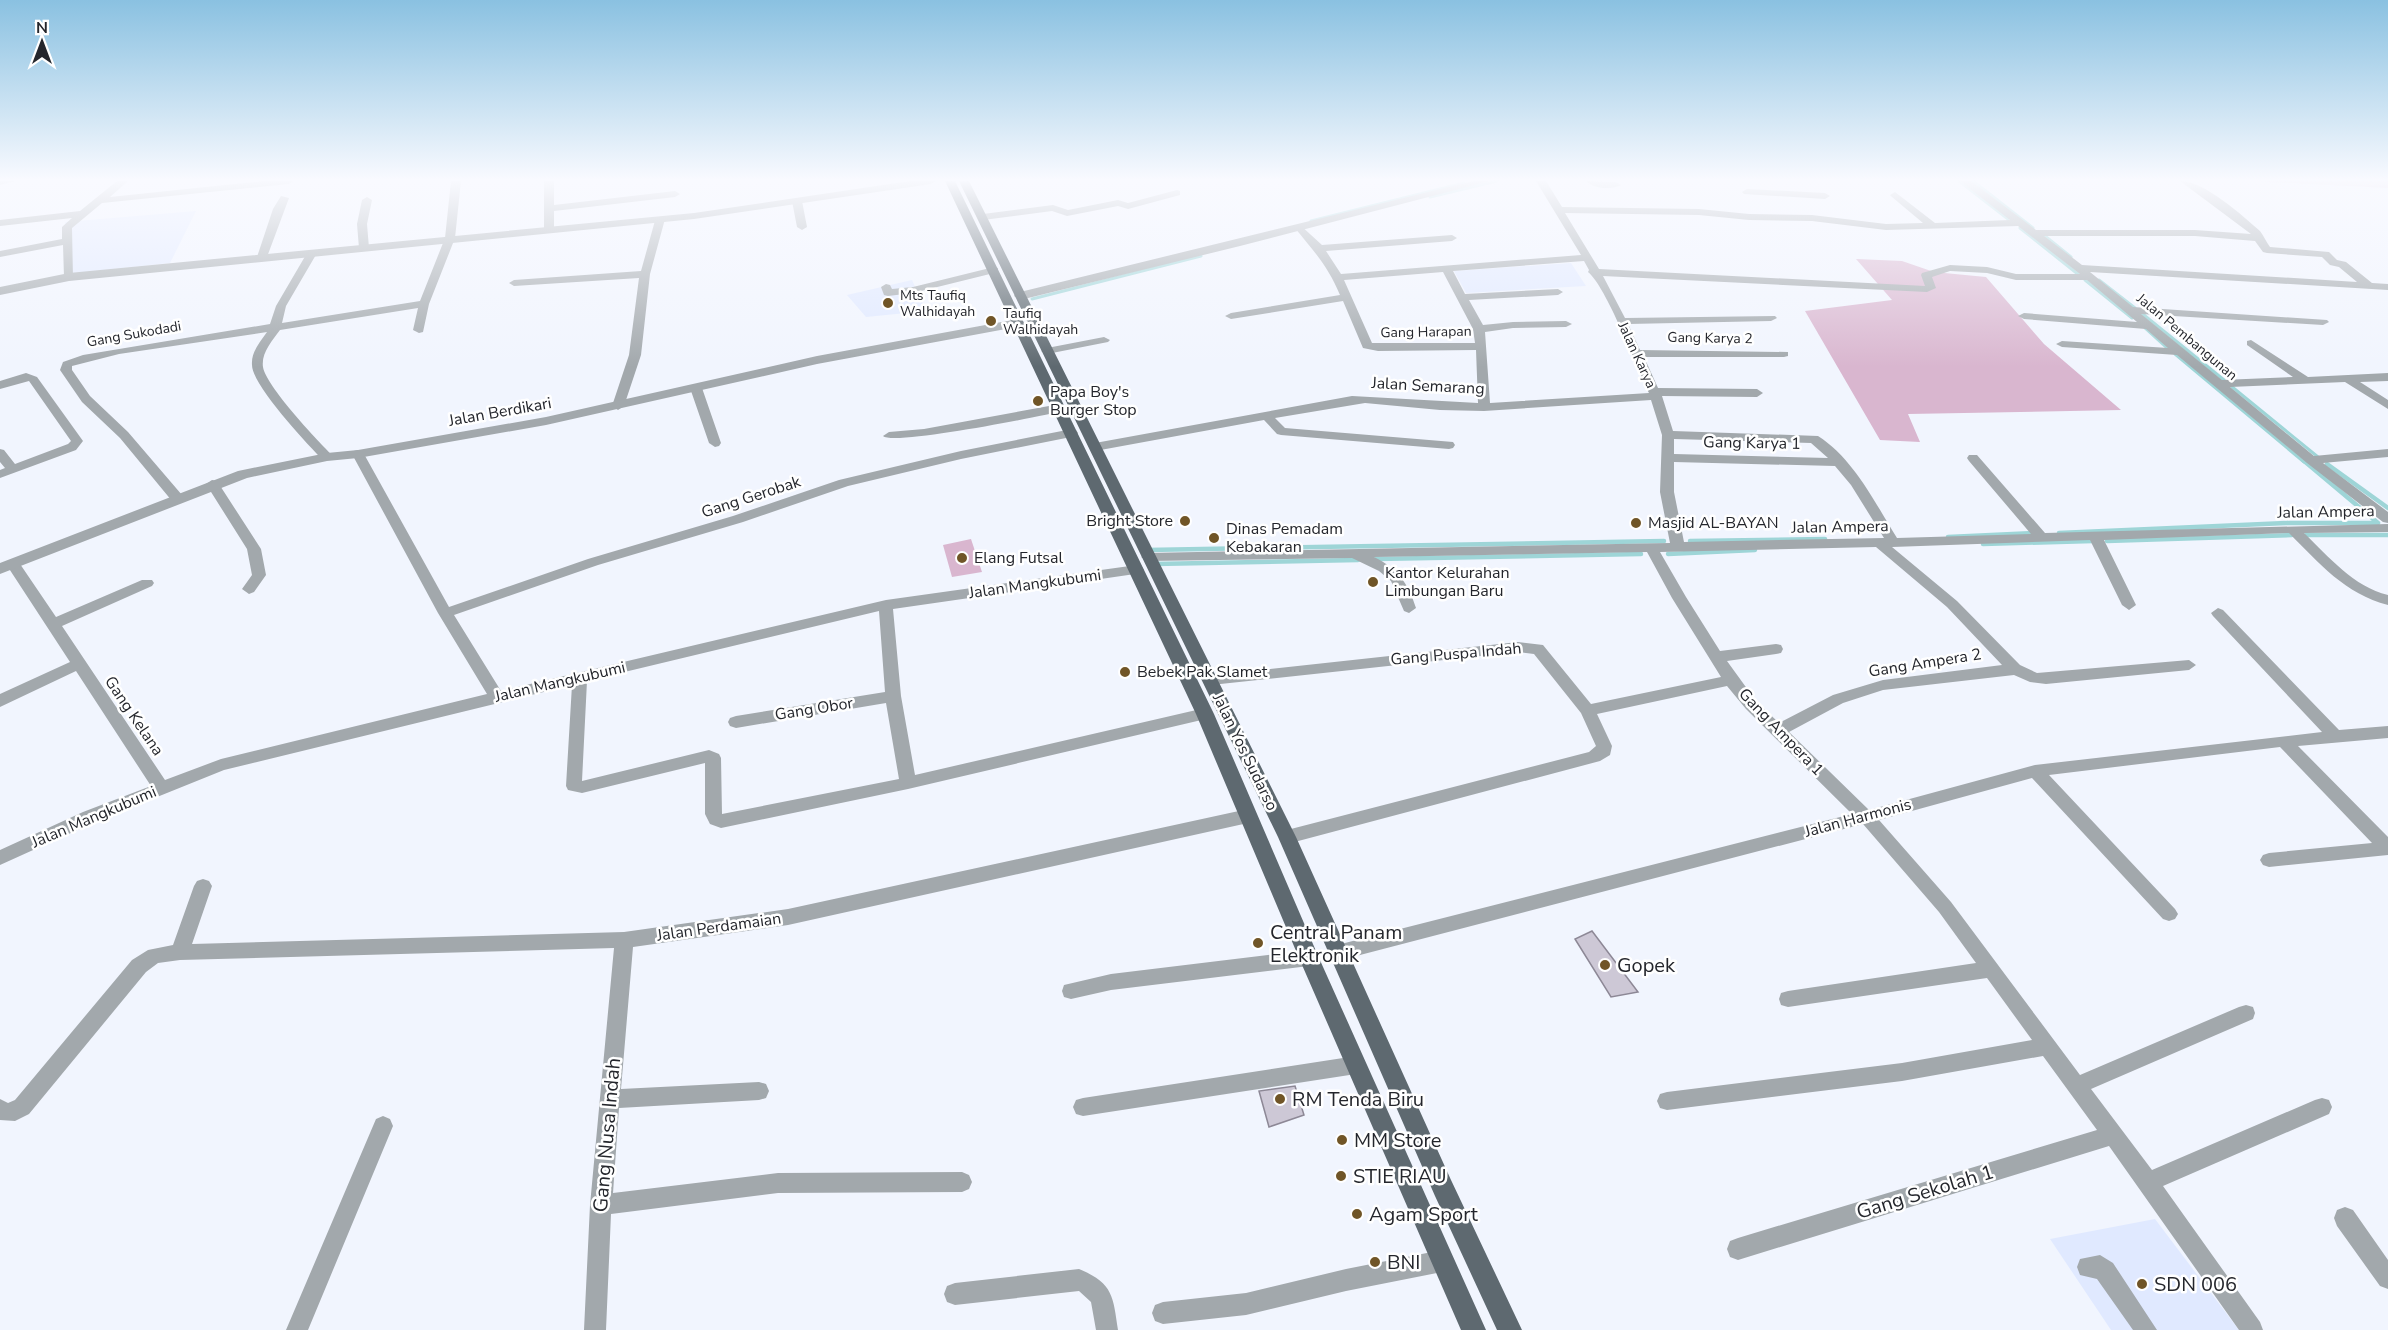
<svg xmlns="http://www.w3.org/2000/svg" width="2388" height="1330" font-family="'Nunito Sans',sans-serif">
  <rect width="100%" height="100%" fill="#f1f5fe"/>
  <path fill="#e0e9ff" d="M196,211l-26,52 -103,11 -2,-52z
    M1571,263l15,23 -120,7 -12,-22z
    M912,280l14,31 -60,6 -19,-22z
    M2155,1219l84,111h-128l-61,-91z"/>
  <path fill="#d9b6cf" d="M2250,181h138v7z
    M1856,259l46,2 32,11 52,5 58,67 77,66 -213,4 12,28 -40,-2 -75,-129 87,-11z
    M971,539l11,33 -30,5 -9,-32z"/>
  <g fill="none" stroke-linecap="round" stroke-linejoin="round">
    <path stroke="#9ed5d7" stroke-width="3" d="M1959,181l49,38
      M1973,181l60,47
      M1430,197l67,-16
      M1311,221l153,-38
      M2020,228l59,47
      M2045,236l26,21
      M2085,280l47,38
      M2099,280l36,28
      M1032,299l169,-43
      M2139,311l85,69
      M2145,328l22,20
      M2175,354l129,108
      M2231,386l87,71"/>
    <path stroke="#9ed5d7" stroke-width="4.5" d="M2303,460l75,63
      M2327,464l61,44
      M2059,533l227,-10h92
      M2306,535h82
      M1948,537l87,-4
      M1690,541l135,-2
      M2107,541l185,-6
      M1983,544l110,-3
      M1147,550l517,-9
      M1668,554l87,-4
      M1376,559l265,-5
      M1154,564l204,-4"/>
  </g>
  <path fill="#cdc8d6" stroke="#8d8896" stroke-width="1.5" d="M1592,931l46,61 -27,5 -36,-58z
    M1295,1086l9,29 -35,12 -10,-36z"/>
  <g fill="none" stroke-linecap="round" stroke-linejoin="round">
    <path fill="#a2a8ac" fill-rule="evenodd" d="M0,181h16l-16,4z
      M117,181h11l-18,16 153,-16h31l-5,3 -187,19 -30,25 1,51h-8l-1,-2 -1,-32 -63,12v-6l62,-12v-12l10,-9 -72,8v-6l80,-9z
      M451,181h10l-6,57 -26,66 -6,28 -4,1 -6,-3 5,-22 -138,22c-8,11 -19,23 -17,37 3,19 53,72 68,87l2,3 -2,3h-8c-16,-16 -71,-75 -71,-95 -1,-13 8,-23 15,-33l-148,22 -47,12v4l18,26 38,36 54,63 2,3 -7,4 -5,-1 -52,-63 -38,-36 -22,-32 3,-8 20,-7 187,-31 6,-18 31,-53 5,-3 5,3 -31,53 -4,17 138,-22 25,-63z
      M544,181h10v24l121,-14 5,3 -5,3 -121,14v19l-5,3 -5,-3z
      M1536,181h10l16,26 137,2 50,5 63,1 74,9 37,-1 -31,-26 -2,-2 5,-3 40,31 75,-3 -50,-39h11l65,49h159l56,4 -71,-53c23,-1 63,35 80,50 4,5 6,11 10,16l59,5 8,8 9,2 26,21 16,1v6l-298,-18 43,35 194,13 2,2 -6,3 -182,-11 81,66 71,-3 -46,-32v-4l4,-1 57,37 80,-4v8l-28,1 28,18v9l-43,-27 -115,5 84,69 74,-7v8l-65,6 65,49v11l-5,-1 -76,-59 -130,-108 -115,-8 -6,-3 6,-3 106,7 -22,-19 -122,-10 -6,-3 6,-3 113,9 -50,-42h-71l-29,-7 -37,-2 -18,6 4,11 -9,4 -324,-16 22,42 150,-2 2,2 -6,3 -143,3 12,26 148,2v4l-4,1h-140l14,31 99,1 6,4 -6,4 -95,-1 11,35 145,5c36,23 57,67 79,102l134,-4 -62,-73 -2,-3 2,-3h8l68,78 343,-9v8l-84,1c25,24 50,54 84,62v10c-43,-11 -69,-42 -99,-72l-185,7 32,65 -7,5 -7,-5 -32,-65 -198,7 65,54 63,64 17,8 152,-13 7,5 -7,5 -143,14 -16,-2 -16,-7 -131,15 -40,13 -54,29 80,78 166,-45 287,-33 -109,-116 -2,-3 7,-5 5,2 116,120 49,-4v12l-90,8 90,91v18l-119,12 -6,-2 -3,-5 3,-5 6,-2 103,-10 -92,-96 -231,28 126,134 3,5 -3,5 -6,2 -6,-2 -131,-141 -153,42 72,82 129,173 159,-68 7,-2 7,2 2,6 -2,6 -162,70 61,81 163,-70 7,-2 7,2 3,7 -3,7 -166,72 97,136 3,8h-24l-130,-184 -371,114 -8,-3 -3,-8 3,-8 8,-3 359,-108 -54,-74 -141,25 -235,29 -7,-2 -3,-7 3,-7 7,-2 235,-29 130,-23 -45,-62 -199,29 -7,-2 -2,-6 2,-6 7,-2 188,-28 -37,-51 -76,-88 -526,137 -6,-2 -3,-6 3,-6 6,-2 515,-131 -106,-105 -19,-23 -130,28 15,32 -2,9 -10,6 -313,83 -6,-2 -2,-5 2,-5 6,-2 302,-78 7,-6 -15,-33 -47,-59 -16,-2 -307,33 -5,-1 -3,-4 3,-4 312,-34 25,3 48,59 130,-27 -49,-79 -25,-46 -273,5c24,12 34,26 42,51l-7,5 -5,-2 -13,-30 -12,-10 -27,-13 -204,3 -7,-4 7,-4 522,-10 -10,-51 2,-57 -11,-35 -167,11 -44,-1 -75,-7 -90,15 10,10 168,14 2,3 -2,3 -4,1 -168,-14 -4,-1 -13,-14 -169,31 -6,-4 6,-4 257,-47 126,7 -2,-53 -98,1 -15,-3 -20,-47 -112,18 -6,-3 6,-3 109,-18c-12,-29 -27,-45 -46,-68l5,-3 23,21 130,-10 5,3 -5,3 -126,10 15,23 240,-19zM1565,213l134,2 50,5 63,1 74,9 132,-4 62,48h-64l-29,-7 -37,-2 -28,8 -1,2 4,11 -326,-17zM2044,236h151l60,5 8,11 4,1 55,4 8,8 9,2 18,15 -275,-17zM1584,261l5,9 -1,2c18,14 49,96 61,121l-159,10 -5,-71 28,-4 53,-1 6,-3 -6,-3 -53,1 -30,3 -14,-25 89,-5 5,-3 -5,-3 -93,5 -12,-23zM1443,272l30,57 2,14h-103l-28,-63zM1674,439l137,4 17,15 -154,-4zM1674,462l161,4 16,19 33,53 -200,4 -10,-50zM1876,547l71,60 55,58 -119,15 -50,15 -54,28 -23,-22 -29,-40 49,-7 5,-1 2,-4 -2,-4 -5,-1 -56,7 -34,-54 -26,-45z
      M1586,181l30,1 5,3c-9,5 -28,4 -35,-4z
      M1747,189l78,4 5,3 -5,3 -81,-5 -2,-2z
      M1177,190l3,1v4l-52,14 -10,-3 -51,10 -15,-5 -69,9 -5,-3 5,-3 70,-9 15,5 50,-10 10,3z
      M281,196l8,2 -22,59 -9,2 -1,-2 16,-48z
      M367,197l5,3 -5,24 2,24 -5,3 -5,-3 -2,-24 5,-24z
      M797,198l5,3 5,26 -5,3 -5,-3 -5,-26z
      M656,217l9,2 -15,55 -9,81 -17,51 -6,4 -6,-4 17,-51 10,-77 -125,8 -5,-3 5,-3 127,-9z
      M994,267l4,1v4l-85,21 -25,3 -4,-1 -3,-8 5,-3 4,1 2,4 21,-2z
      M1104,337l6,3 -2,2 -61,12 -6,-3 6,-3z
      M26,373l11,4 46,64 -7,9 -76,28v-8l5,-2 -5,-6v-13l4,1 11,14 53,-20 3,-3 -42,-60 -29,8v-8z
      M696,384l6,4 19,55 -2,3 -4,1 -6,-4 -19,-55z
      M1060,404l6,4 -2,3c-23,5 -170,35 -181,25l6,-4 35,-3z
      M1072,429l4,1 2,3 -2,3 -115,23 -113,27 -105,36 -145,43 -144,50 47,76 385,-91 251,-35 5,2 2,3 -2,3 -249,36 8,87 14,79 290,-67 5,2 3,4 -3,4 -302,71 -187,39 -11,-4 -5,-10v-51l-123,30 -14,-3 -2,-4 6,-101 -348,85 -129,52 -95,43v-15l83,-38 68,-26 -75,-115 -76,36v-13l70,-32 -64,-98 2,-3h10l38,56 86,-37h10l2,3 -2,3 -90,40 103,154 56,-21 266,-65 -49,-81 -86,-159 2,-3 4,-1 6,4 85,153 139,-48 145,-43 106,-36 122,-29zM879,611l6,81 -149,24 -6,2 -2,4 2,4 6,2 150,-25 13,76 -177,35 -1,-56 -2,-4 -10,-4 -127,31 5,-100z
      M212,480l5,1 44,68 5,26 -12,17 -5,2 -7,-5 10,-14 -5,-26 -41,-65z
      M1248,809l6,2 2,5 -2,5 -6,2 -460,102 -155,22 -12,142 138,-7 7,2 3,7 -3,7 -7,2 -140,8 -6,85 165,-20 184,-1 7,3 3,7 -3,7 -7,3 -184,1 -167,21 -5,116h-22l6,-125 24,-257 -434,12 -22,3 -12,9 -117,142 -14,7 -15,-1v-21l8,4 7,-3 117,-140 16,-10 25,-5 21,-59 3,-5 6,-2 6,2 3,5 -20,58 432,-12 164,-23z
      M1309,950l6,2 3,6 -3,6 -6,2 -198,24 -40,9 -7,-2 -2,-6 2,-6 47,-11z
      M1356,1056l7,3 3,6 -3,6 -7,3 -273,42 -7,-2 -3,-7 3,-7 7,-2z
      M383,1116l7,3 3,7 -85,204h-22l90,-211z
      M2345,1207l8,3 35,50v29l-8,-3 -43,-60 -3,-8 3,-8z
      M1442,1250l8,3 3,8 -3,8 -8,3 -96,19 -100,24 -83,9 -8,-3 -3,-8 3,-8 8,-3 83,-9 100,-24z
      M2100,1255l13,8 44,67h-24l-36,-51 -17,-4 -3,-8 3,-8z
      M1079,1269c34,14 34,27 39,61h-22l-5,-28 -12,-11 -124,14 -8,-3 -3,-8 3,-8 8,-3z"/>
    <path fill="#a2a8ac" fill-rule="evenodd" d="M910,181h26l-5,3 -237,35 -625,62 -69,14v-8l69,-14 625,-60z
      M1473,181h17l-250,65 -220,54 -6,-4 2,-3z
      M1018,319l4,1v6l-205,38 -271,61 -188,33 -31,3 -80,17 -247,96v-11l238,-92 89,-18 31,-3 188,-33 271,-61z"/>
    <path fill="#5e6970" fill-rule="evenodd" d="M945,181h10l259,533 105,244 167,372h-25l-162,-372 -103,-244z
      M959,181h10l327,656 155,343 71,150h-25l-62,-134 -157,-359z"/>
  </g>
  <linearGradient id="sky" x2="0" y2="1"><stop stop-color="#8ac1e1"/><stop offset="0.49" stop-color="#f9faff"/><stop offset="1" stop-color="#f9faff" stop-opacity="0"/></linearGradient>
  <rect width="2388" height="367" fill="url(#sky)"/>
  <g fill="#705527" stroke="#fff" stroke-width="2">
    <circle cx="888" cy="303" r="6"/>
    <circle cx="991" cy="321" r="6"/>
    <circle cx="1038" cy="401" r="6"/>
    <circle cx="1185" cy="521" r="6"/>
    <circle cx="1636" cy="523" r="6"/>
    <circle cx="1214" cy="538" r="6"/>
    <circle cx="962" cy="558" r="6"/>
    <circle cx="1373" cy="582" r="6"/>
    <circle cx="1125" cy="672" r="6"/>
    <circle cx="1258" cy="943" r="6"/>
    <circle cx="1605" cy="965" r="6"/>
    <circle cx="1280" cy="1099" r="6"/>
    <circle cx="1342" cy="1140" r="6"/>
    <circle cx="1341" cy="1176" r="6"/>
    <circle cx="1357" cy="1214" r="6"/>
    <circle cx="1375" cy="1262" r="6"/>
    <circle cx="2142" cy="1284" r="6"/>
  </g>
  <g text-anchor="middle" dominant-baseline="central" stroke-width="5" stroke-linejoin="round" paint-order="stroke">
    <g font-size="14" fill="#24262c" stroke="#fff" text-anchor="start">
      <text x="900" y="295">Mts Taufiq<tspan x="900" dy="16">Walhidayah</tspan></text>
      <text x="1003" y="313">Taufiq<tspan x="1003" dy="16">Walhidayah</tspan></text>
    </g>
    <g font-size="14" fill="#24262c" stroke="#fff">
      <text transform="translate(1426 332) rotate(-1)">Gang Harapan</text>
      <text transform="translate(134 334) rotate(-10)">Gang Sukodadi</text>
      <text transform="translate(2187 337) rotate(40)">Jalan Pembangunan</text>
      <text transform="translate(1710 338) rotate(1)">Gang Karya 2</text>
      <text transform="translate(1637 355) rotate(65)">Jalan Karya</text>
    </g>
    <g font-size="16" fill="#24262c" stroke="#fff">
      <text transform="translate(1428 386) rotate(3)">Jalan Semarang</text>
      <text transform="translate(500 412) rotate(-10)">Jalan Berdikari</text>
      <text transform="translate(1752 443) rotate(1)">Gang Karya 1</text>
      <text transform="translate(751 497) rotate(-18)">Gang Gerobak</text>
      <text transform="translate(2326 512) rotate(-1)">Jalan Ampera</text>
      <text transform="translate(1840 527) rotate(-1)">Jalan Ampera</text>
      <text transform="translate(1035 584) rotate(-8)">Jalan Mangkubumi</text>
      <text transform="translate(1456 654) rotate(-5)">Gang Puspa Indah</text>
      <text transform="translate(1925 663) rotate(-9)">Gang Ampera 2</text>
      <text transform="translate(560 682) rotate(-13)">Jalan Mangkubumi</text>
      <text transform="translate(814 709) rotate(-9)">Gang Obor</text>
      <text transform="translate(134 716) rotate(56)">Gang Kelana</text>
      <text transform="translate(1781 732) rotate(46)">Gang Ampera 1</text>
      <text transform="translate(1245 752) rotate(64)">Jalan Yos Sudarso</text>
      <text transform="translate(94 817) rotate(-23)">Jalan Mangkubumi</text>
      <text transform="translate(1858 818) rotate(-15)">Jalan Harmonis</text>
      <text transform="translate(719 927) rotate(-8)">Jalan Perdamaian</text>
    </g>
    <g font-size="16" fill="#24262c" stroke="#fff" text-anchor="start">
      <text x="1050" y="392">Papa Boy's<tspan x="1050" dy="18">Burger Stop</tspan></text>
      <text x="1173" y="521" text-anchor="end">Bright Store</text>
      <text x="1648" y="523">Masjid AL-BAYAN</text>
      <text x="1226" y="529">Dinas Pemadam<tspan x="1226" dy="18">Kebakaran</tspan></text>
      <text x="974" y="558">Elang Futsal</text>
      <text x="1385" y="573">Kantor Kelurahan<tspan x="1385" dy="18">Limbungan Baru</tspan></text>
      <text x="1137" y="672">Bebek Pak Slamet</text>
    </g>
    <g font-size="20" fill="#24262c" stroke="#fff" text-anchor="start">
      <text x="1270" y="932">Central Panam<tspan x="1270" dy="23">Elektronik</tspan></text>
      <text x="1617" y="965">Gopek</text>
      <text x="1292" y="1099">RM Tenda Biru</text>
      <text x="1354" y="1140">MM Store</text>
      <text x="1353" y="1176">STIE RIAU</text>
      <text x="1369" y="1214">Agam Sport</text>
      <text x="1387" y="1262">BNI</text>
      <text x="2154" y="1284">SDN 006</text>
    </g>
    <g font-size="20" fill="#24262c" stroke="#fff">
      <text transform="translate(607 1135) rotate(-85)">Gang Nusa Indah</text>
      <text transform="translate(1925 1192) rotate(-17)">Gang Sekolah 1</text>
    </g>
  </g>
  <g transform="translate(42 42)" stroke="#ffffff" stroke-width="4.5" paint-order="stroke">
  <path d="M0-4.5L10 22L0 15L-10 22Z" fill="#24262c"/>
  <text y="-9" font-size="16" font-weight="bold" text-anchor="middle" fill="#24262c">N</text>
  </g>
</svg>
